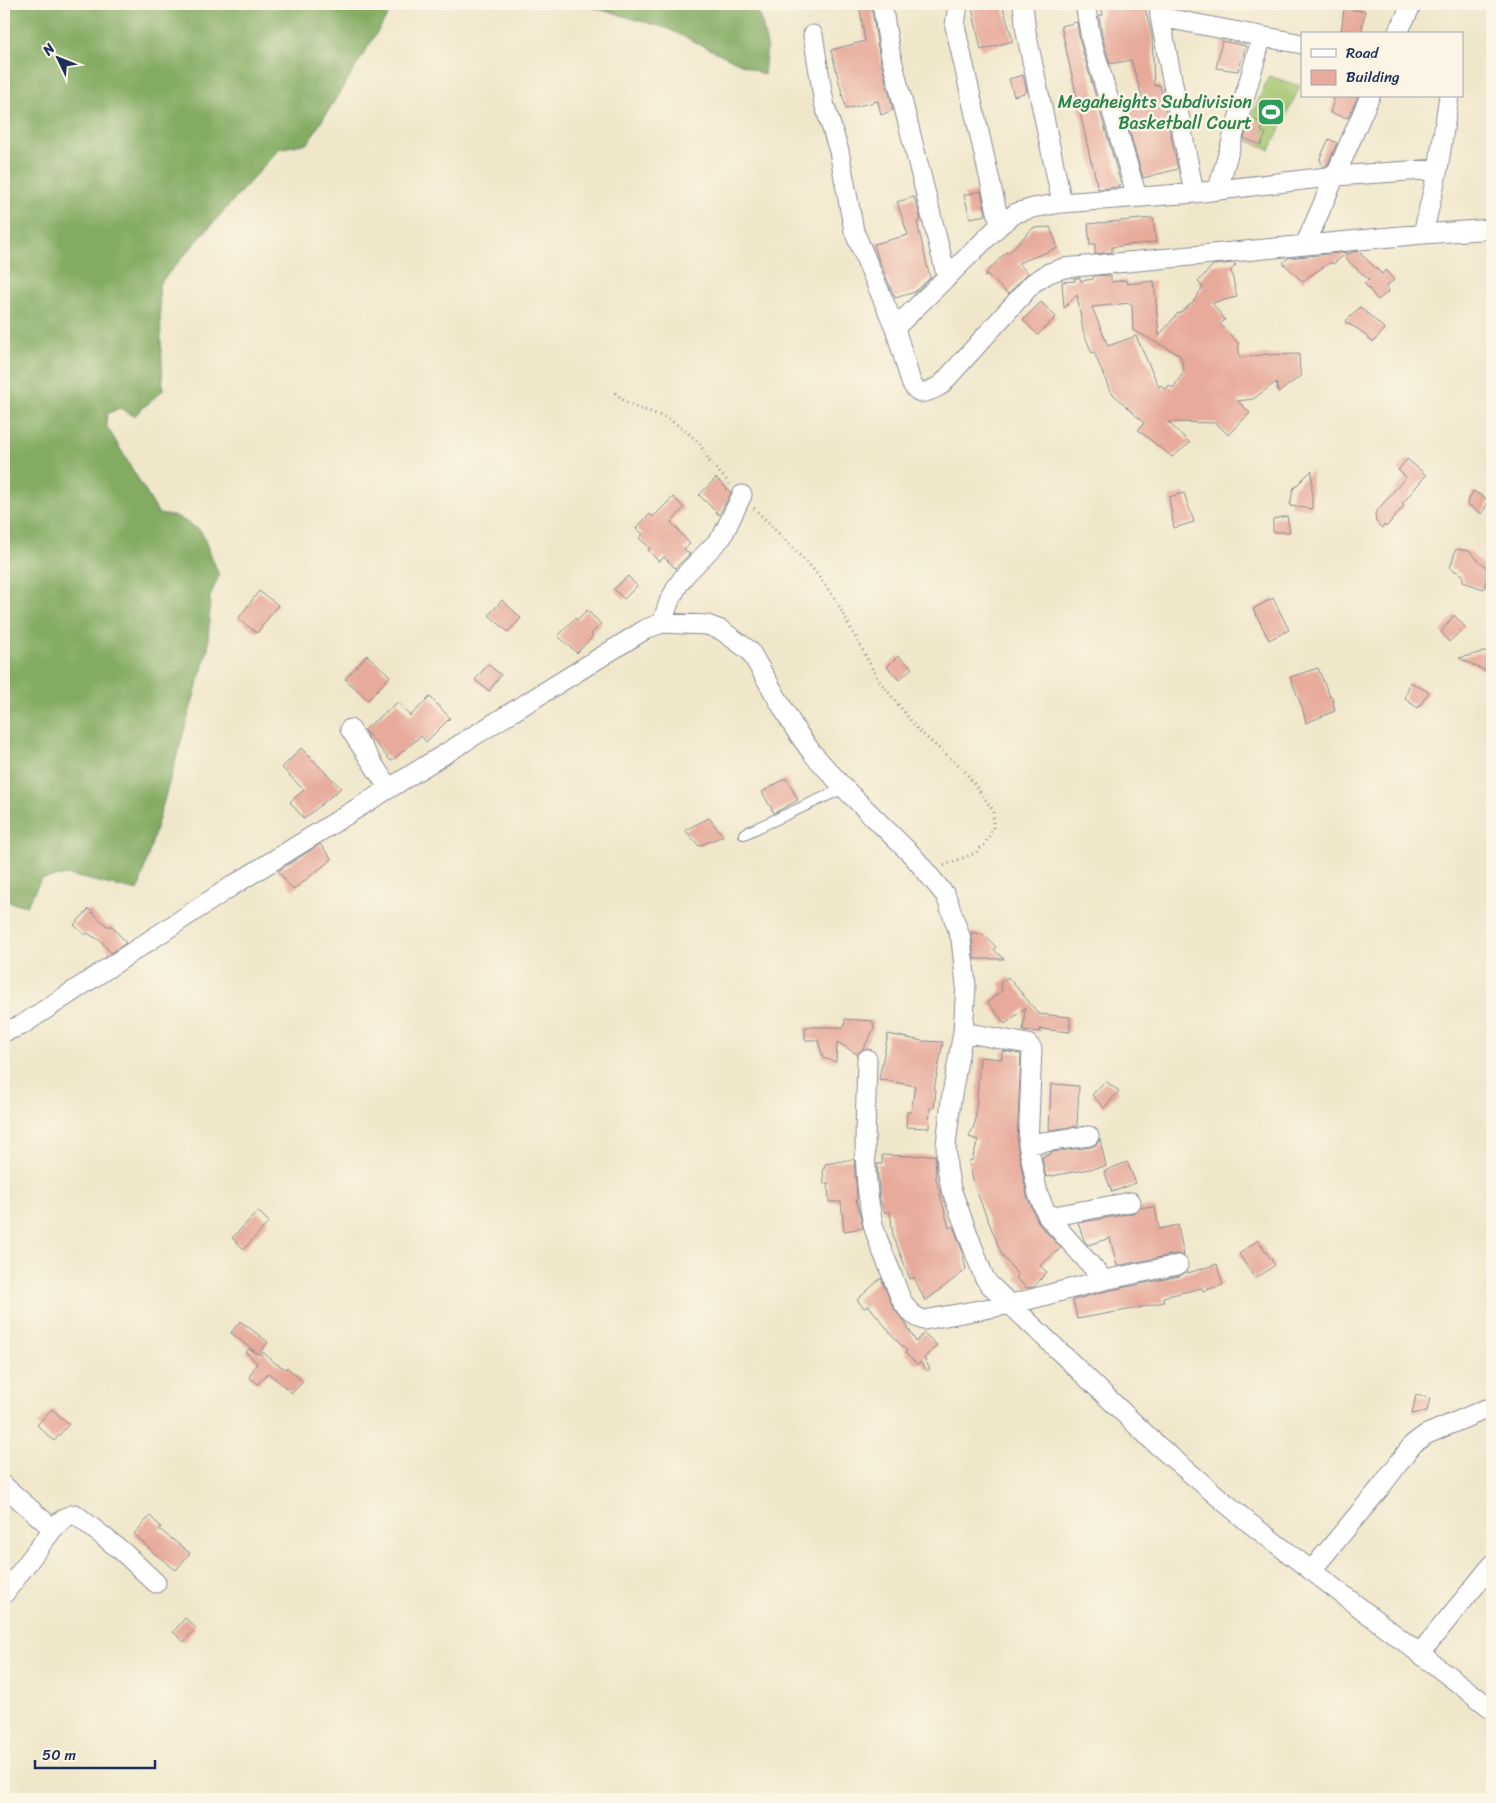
<svg xmlns="http://www.w3.org/2000/svg" width="1496" height="1803" font-family="Sriracha,sans-serif">
  <rect width="100%" height="100%" fill="#fcf5e5"/>
  <filter id="ink" filterUnits="userSpaceOnUse"><feTurbulence type="fractalNoise" baseFrequency=".02" numOctaves="2"/><feDisplacementMap in="SourceGraphic" scale="10" xChannelSelector="R" yChannelSelector="G"/><feConvolveMatrix kernelMatrix="1 2 1 2 8 2 1 2 1" color-interpolation-filters="sRGB"/></filter>
  <filter id="wash" filterUnits="userSpaceOnUse"><feTurbulence type="fractalNoise" baseFrequency=".0096" numOctaves="4" result="noise"/><feDisplacementMap in="SourceGraphic" scale="20" xChannelSelector="R" yChannelSelector="G"/><feGaussianBlur stdDeviation="1.12" result="paint"/><feColorMatrix in="noise" values="0 0 0 0 0 0 0 0 0 0 0 0 0 0 0 0 0 1.4 0 .05"/><feComposite in="paint" operator="in"/></filter>
  <g filter="url(#wash)">
    <rect width="100%" height="100%" fill="#f0e7cb"/>
    <path fill="#a4c66f" stroke="#607a66" d="M1269,76l31,10 -30,64 -28,-12z"/>
    <path fill="#83ab62" stroke="#4f6d60" d="M4,4h391l-87,139 -29,6 -120,135 4,106 -29,26 -14,-8 -13,6 -1,11 53,89 19,3 23,14 18,44 -9,22 -2,51 -70,243 -70,-16 -27,4 -14,27 -18,-4 -1,-25h-4v-770l3,-3 -3,-4z
      M581,4h173l8,19 5,23 -3,29 -98,-47z"/>
    <g id="blocks">
      <path fill="#e7aa9b" fill-rule="evenodd" d="M859,4h12l8,50 14,56 -12,5 -3,-14 -32,8 -15,-59 34,-9z
        M990,4h12l11,37 -32,9 -9,-42z
        M1101,4h43l8,32 2,50 6,-1 18,84 -35,9 -19,-65 19,-13 -12,-40 -21,4 -8,-28 -3,-20 4,-1z
        M1344,9l21,2 -4,23h-20z
        M1077,22l3,20 41,142 -3,1 1,2 -21,2 -6,-27h-1l-30,-136z
        M1222,41l24,5 -8,25 -22,-3z
        M1023,75l4,17 -13,4 -5,-17z
        M1335,96h23l-10,22 -18,-5z
        M1251,118l13,6 -3,7 5,2 -5,12 -17,-7z
        M1329,139l8,4 -10,23h-5l-2,-8z
        M981,191l5,24 -16,3 -6,-23z
        M914,197l7,23 -4,2 13,56 -15,14 -20,6 -17,-40 -4,-14 34,-9 -11,-33z
        M1153,218l3,24 -44,5v5l-17,2v-10l-5,1 -2,-21z
        M1050,227l8,21 -40,15 10,10 -20,21 -20,-19 -4,2 3,-3 -1,-1 20,-21 2,1 25,-25z
        M1358,251l24,23 3,-4 9,10 -8,6 2,6 -10,8 -14,-17 5,-3 -24,-22 6,-6z
        M1348,252l-15,12 -2,-2 -23,15 -5,5 -20,-19 5,-5z
        M1234,263l2,2 -5,5 6,27 -25,6 13,17 -5,4 18,19 2,15 28,-4 1,1 30,-1 1,18 2,3 -24,18 -2,-11 -23,17 -15,2 12,12 -22,22 -12,-12 -48,-1 22,21 -18,14 -34,-27 6,-7 -34,-32 -16,-39 -2,1 -9,-22 -6,-36 -13,13 -2,-26 13,-1 -1,-3h6l1,3 12,-2 1,-3 17,-1v7l15,-2 1,4 27,-3 5,55 19,-23 1,1 14,-12 10,-15 -5,-5 15,-17zM1130,303v2h2l1,25 47,25 4,16 -11,17 -4,-3 -4,5 -4,-5 -2,2 -23,-51 -28,10 -16,-39z
        M1041,302l15,15 -18,18 -15,-15z
        M1360,307l25,22 -12,13 -15,-13 -13,-7z
        M1407,459l19,16 -24,29 2,2 -18,21 -2,-2 -2,3 -6,-6 -1,-9 31,-36 -8,-7z
        M1312,470v39l-22,-3 3,-17z
        M716,478l15,15 -12,22 -20,-20z
        M1473,491l16,9 -7,14 -15,-10z
        M1184,493l10,29 -20,6 -5,-31z
        M673,497l11,11 -13,14 19,22 -6,5 6,5 -15,14 -11,-11 -5,5 -11,-12 2,-2 -11,-10 4,-4 -7,-6 14,-14 3,3z
        M1287,516l3,16h-17v-13z
        M1456,549l13,2 20,19 -5,19 -21,-7v-7l-13,-7z
        M628,576l9,10 -13,13 -10,-10z
        M259,591l19,14 -21,28 -19,-14z
        M1273,598l16,32 -20,10 -16,-31z
        M502,600l19,18 -13,14 -19,-17z
        M587,610l14,14 -10,10 2,2 -16,17 -19,-17 17,-18 2,2z
        M1454,615l11,12 -16,15 -8,-10z
        M1492,650v24l-33,-16z
        M367,655l23,21 -22,24 -23,-21z
        M898,656l14,12 -13,12 -12,-13z
        M488,664l13,11 -12,16 -14,-11z
        M1318,668l12,29 2,-1 3,15 -29,12 -3,-13 -13,-33z
        M1410,682l19,10 -11,16 -13,-9z
        M430,697l20,21 -24,24 -5,-6 -30,25 -27,-31 34,-28 12,14z
        M301,748l40,40 -37,31 -14,-17 14,-12 -22,-22z
        M786,778l12,22 -24,13 -12,-21z
        M709,818l14,18 -24,10 -14,-16z
        M320,844l12,15 -39,31 -15,-19z
        M89,909l18,17h5l14,17 -15,10 -10,-12 -14,-8 -2,2 -11,-10z
        M971,932l13,3 12,12 -2,3 10,9h-30z
        M1008,977l31,37 31,3v15l-30,-3v3l-17,-2 2,-22 -20,16 -17,-22 14,-12 -2,-7z
        M845,1019l28,2 1,8 -11,20 -6,5 -20,-12 -1,20 -13,-4 -5,-18h-13v-13h39z
        M888,1034l34,7 21,1 -9,48h2l-2,18h-4l-1,20 -23,-1 1,-15h4l4,-26 -36,-7z
        M1002,1051l19,3 -4,90 10,52 12,28 22,24 -21,18 7,6 -13,15 -7,1 -11,-10 2,-3 -16,-20 -28,-70 -5,-24 3,-1 6,-20 -9,-3 6,-14 5,-66 22,2z
        M1105,1081l14,10 -15,17 -12,-13z
        M1051,1084l28,2 -2,40 -28,4z
        M1100,1139l6,27 -60,11 -4,-20 9,-3v-2l40,-5 5,-2z
        M882,1155l27,1 26,-1 1,24 13,49 4,-2 9,24 4,20 -41,31 -11,-24 -4,2 -17,-44 -3,-24 -5,2 -5,-12 -3,-37h5z
        M854,1159l3,39 -1,1 7,29 -19,3 -3,-29h-12l-1,-19 -4,1 -1,-16h2v-4z
        M1127,1162l9,21 -24,9 -8,-21z
        M1155,1207l4,22 19,-4 6,31 -8,-2 -59,12 -7,-28 -22,7 -4,-5 -6,-17 55,-10 7,-5z
        M258,1211l11,11 -25,27 -12,-11z
        M1258,1240l17,25 -20,14 -16,-25z
        M1217,1264l6,21 -20,6 -1,-3 -39,9 1,5 -26,6 -61,11 -4,-19 34,-9 73,-15 7,-5 1,2z
        M881,1278l12,29 13,17 10,18 8,-9 13,12 -13,13 6,11 -2,2 -8,-9 -2,3 -13,-12 2,-2 -10,-10 -28,-35 -5,2 -7,-8z
        M240,1321l28,21 -9,12 2,1 2,-3 12,11 11,6 1,-2 16,15 -11,11 -24,-20 -10,11 -9,-7 8,-14 -11,-11 3,-3 9,5 -27,-21z
        M1416,1395l14,3 -3,13 -15,3z
        M52,1409l17,15 -15,17 -17,-16z
        M150,1516l11,11 -2,2 31,24 -14,17 -21,-16 -21,-20z
        M185,1618l11,10 -12,14 -11,-10z"/>
    </g>
  </g>
  <g filter="url(#ink)">
    <use href="#blocks" fill-opacity="0" stroke="#868b94" stroke-width="1"/>
    <g fill="none" stroke-linecap="round" stroke-linejoin="round">
      <g stroke="#868b94" stroke-width="12">
        <path id="lane" d="M744,834l100,-46"/>
      </g>
      <g stroke="#868b94" stroke-width="21">
        <path id="street" d="M882,4l8,48 57,226
          M958,4l-3,22 45,199
          M1023,4l3,28 36,171
          M1085,4l6,35 46,158
          M1159,4l1,13 34,176
          M1160,17l142,27
          M1397,34l15,-30
          M813,35l11,68 15,48 15,80 41,97 16,54c8,16 17,10 30,3l92,-102 16,-10 15,-5 359,-34 69,-5
          M1218,189l44,-153
          M1423,234l15,-65 11,-73
          M1305,245l65,-149
          M895,328l105,-103 16,-12 17,-5 29,-5 132,-10 142,-17 102,-7
          M662,623l7,-21 9,-17 7,-10 37,-38 20,-42
          M350,729l38,58
          M4,1032l18,-7 210,-139 414,-257 16,-6 45,2 14,5 29,21 45,78 18,25 31,34 69,68 33,40 15,43 5,46 -3,47 -12,68 -5,45 1,22 4,22 33,88 5,7 168,161 91,77 244,187
          M963,1032l65,12 4,5 -4,95 10,50 10,23 56,63
          M867,1059c-1,55 -6,111 6,165 4,17 13,35 19,51 6,17 12,40 32,45l88,-16 92,-24 74,-15
          M1028,1144l61,-8
          M1048,1217l83,-15
          M4,1486l49,43
          M1311,1571l69,-83 33,-44 12,-9 61,-26 6,1
          M4,1594l49,-65c7,-8 12,-13 22,-15l48,38 33,31
          M1420,1653l72,-88"/>
      </g>
      <path stroke="#868b94" stroke-width="3" stroke-dasharray="1 4" stroke-linecap="butt" d="M615,393l13,11 41,15 18,13 13,12 9,17 21,23
        M754,508l59,61 21,28 44,82 41,52 45,39 29,40v20l-9,15 -9,8 -32,13"/>
      <use href="#lane" stroke="#fff" stroke-width="10"/>
      <use href="#street" stroke="#fff" stroke-width="19"/>
    </g>
  </g>
  <defs>
    <g id="stadium-square" transform="scale(1.4375)"><rect x="-9" y="-9" width="18" height="18" rx="4" fill="#2e9e5b" stroke="#fcf5e5"/><path d="M0-5a6.5 5 0 1 0 0 10a6.5 5 0 1 0 0-10ZM-3.5-1.8h7v3.6h-7Z" fill="#fff"/></g>
  </defs>
  <g fill-rule="evenodd">
    <use href="#stadium-square" x="1271" y="112"/>
  </g>
  <g text-anchor="middle" dominant-baseline="central" stroke-width="5" stroke-linejoin="round" paint-order="stroke">
    <g font-size="18" fill="#27864d" stroke="#fcf5e5" text-anchor="end">
      <text x="1252" y="102">Megaheights Subdivision<tspan x="1252" dy="21">Basketball Court</tspan></text>
    </g>
  </g>
  <rect width="1496" height="1803" fill="none" stroke="#fcf5e5" stroke-width="20"/>
  <rect x="1301" y="32" width="162" height="65" fill="#fcf5e5" stroke="#a2a6af"/>
  <rect x="1311" y="49" width="25" height="8" fill="#ffffff" stroke="#a2a6af"/>
  <text x="1346" y="58" font-size="15" fill="#1b2f5e">Road</text>
  <rect x="1311" y="70" width="25" height="15" fill="#e7aa9b" stroke="#a2a6af"/>
  <text x="1346" y="82" font-size="15" fill="#1b2f5e">Building</text>
  <g transform="translate(58 58) rotate(313)" stroke="#fcf5e5" stroke-width="4" paint-order="stroke">
  <path d="M0-4L9 19L0 12L-9 19Z" fill="#1b2f5e"/>
  <text y="-8" font-size="14" font-weight="bold" text-anchor="middle" fill="#1b2f5e">N</text>
  </g>
  <path d="M35 1760v8h120v-8" fill="none" stroke="#1b2f5e" stroke-width="2.5"/>
  <text x="42" y="1760" font-size="15" fill="#1b2f5e" stroke="#fcf5e5" stroke-width="4" paint-order="stroke">50 m</text>
</svg>
